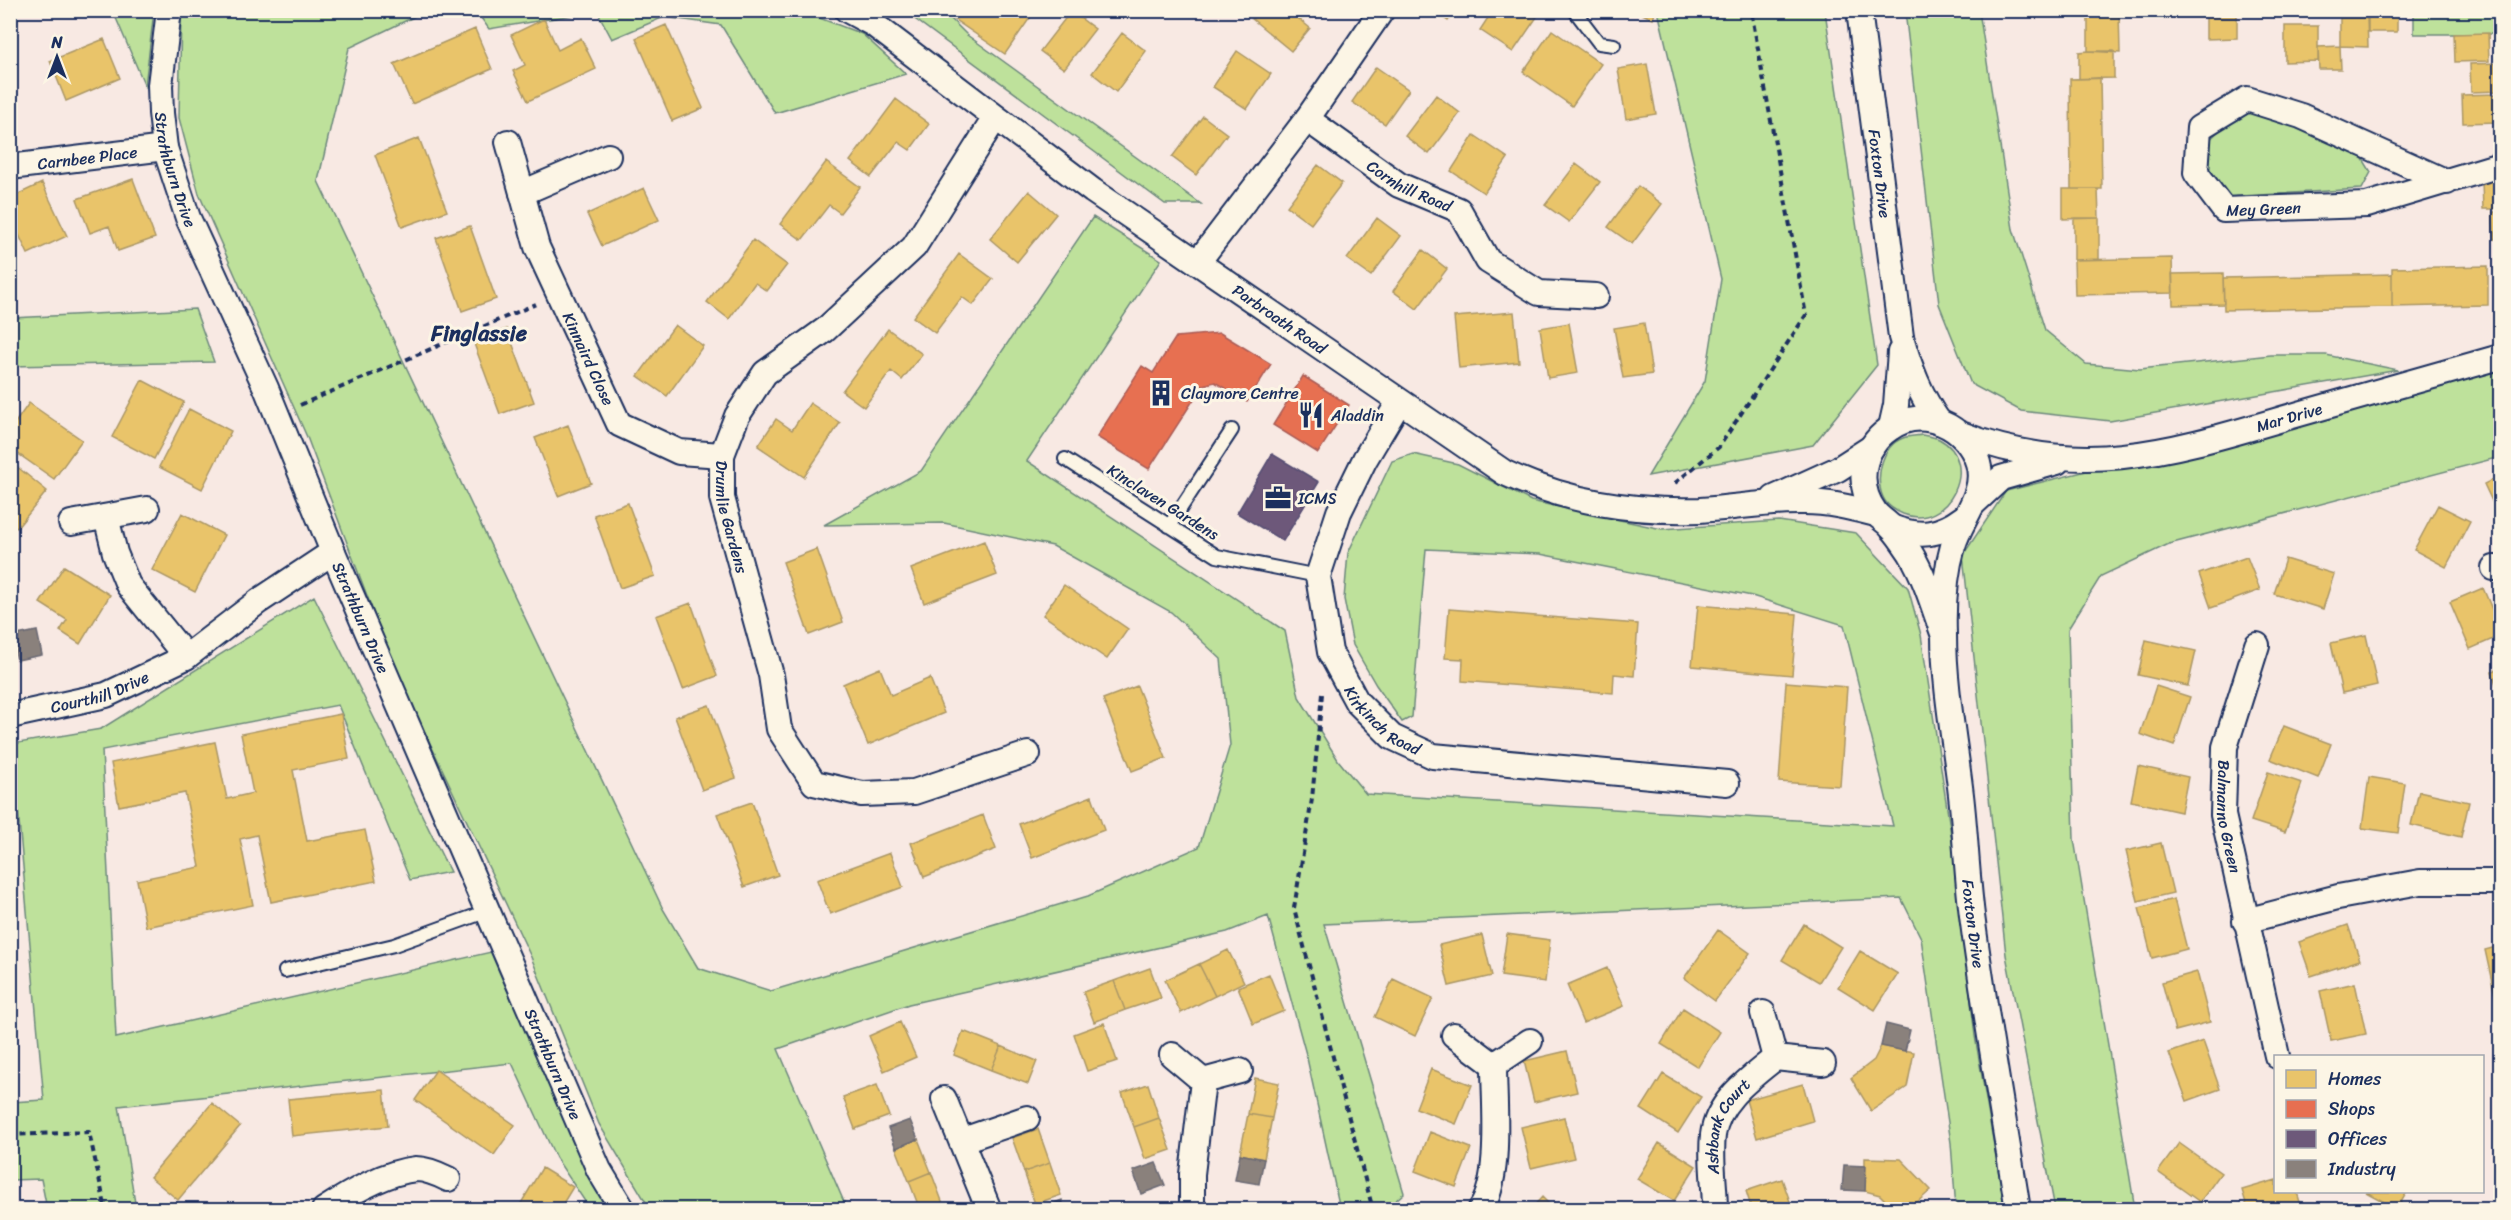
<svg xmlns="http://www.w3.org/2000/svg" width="2511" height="1220" font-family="Sriracha,sans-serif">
  <rect width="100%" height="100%" fill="#f8e9e3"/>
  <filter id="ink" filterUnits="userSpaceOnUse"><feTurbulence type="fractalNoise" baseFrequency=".0167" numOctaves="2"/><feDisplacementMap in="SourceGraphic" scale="12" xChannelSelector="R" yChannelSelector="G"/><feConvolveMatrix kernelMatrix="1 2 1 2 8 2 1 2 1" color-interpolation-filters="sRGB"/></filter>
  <g filter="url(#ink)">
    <path fill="#bee19b" stroke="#6c887c" stroke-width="1.5" d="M113,11h41l-9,75z
      M181,11h245l-77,37 -31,133 345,728 35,59 73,23 317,-95 111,-49 31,-102 -9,-86 -50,-47 -118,-66 -109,-23 -120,2 97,-54 172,-254 68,43 -134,201 258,170 14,66 39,63 28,34 527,32 -49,-201 -92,-29 -212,-42 -114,-5 -14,168 -10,5 -26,-37 -23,-40 -9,-46 4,-46 44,-92 21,-7 45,10 73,37 131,28 117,-8 77,12 52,55 13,47 32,213 22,188 30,173h-49l-5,-66 -30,-205 -20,-40 -577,26 80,269 -18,16h-46l-33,-151 -39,-142 -41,16 -318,72 -131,45 69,160h-197l-51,-85 -68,-167 -137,-290 -87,-230 -108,-243 -20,-76z
      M476,11h325l61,23 44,40 -131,39 -54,-88 -57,-8 -52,22 -15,-28 -108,18z
      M904,11h39l24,24 234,169h-36z
      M1658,11h167l52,354 -64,80 -165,31 57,-95 16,-102z
      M1905,11h74l34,218 32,101 41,34 54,5 131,-14h55l72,15 -288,51 -89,-10 -50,-27 -32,-80z
      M2414,11h86v23h-86z
      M2241,110l114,36 16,26 -9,17 -137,8 -18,-23 -4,-28z
      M195,309l19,53 -203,4v-48z
      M2500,357v100l-331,87 -68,32 -33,53 6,210 61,370h-80l-49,-254 -43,-400 43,-64 170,-42z
      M1922,435c5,1 13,2 17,4 44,23 9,93 -36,75 -7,-3 -14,-7 -18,-13 -12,-19 -4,-55 18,-63 6,-2 13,-2 19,-3z
      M314,596l136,276 -40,8 -72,-175 -236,45 14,288 388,-89 119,260h-33l-34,-51 -44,-95 -393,43 17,103h-89l-6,-30 -30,1v-78l33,-2 -32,-356 89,-15z"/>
    <path fill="#e9c46a" stroke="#ab9766" stroke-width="1.5" d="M962,10h69l3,2 -29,42 -50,-34z
      M1259,10h29l22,18 -19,23 -39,-32z
      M1432,10h23l-7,11z
      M1493,10h34l10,7 -24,35 -33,-22z
      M1634,10h22l-3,9z
      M2088,10h31l1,43 -32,-2z
      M2206,10h31v28l-31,1z
      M2368,10h29v22h-29z
      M1071,11l24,18 -31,40 -24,-18z
      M2340,18h27l1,29 -28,-1z
      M544,19l14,31 23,-12 15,31 -68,32 -15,-30 12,-6 -14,-30z
      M666,25l37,83 -31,13 -36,-83z
      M2285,26h33v35l-33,1z
      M475,29l17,40 -80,35 -18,-40z
      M1552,30l49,34 -29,42 -49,-34z
      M1122,33l24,18 -30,41 -24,-19z
      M2488,33l1,28 -34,1 -1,-28z
      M104,39l16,39 -54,23 -16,-40z
      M2340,46l1,23h-22l-1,-22z
      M1237,51l34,23 -24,35 -34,-22z
      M2088,51h26v27l-35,1v-27z
      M2500,63v28l-29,1 -1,-28z
      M1647,64l9,50 -30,5 -8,-50z
      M1376,67l33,23 -24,34 -33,-22z
      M2100,78l2,111h-31l-1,-110z
      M2497,94l1,28 -35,1 -1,-28z
      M1436,95l24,18 -31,41 -24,-18z
      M896,99l33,25 -19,26 -12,-8 -27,35 -21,-16z
      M1203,116l24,18 -31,41 -24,-18z
      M1474,135l34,23 -24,35 -33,-22z
      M419,138l28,73 -45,16 -27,-72z
      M826,162l34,25 -20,26 -11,-8 -27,35 -22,-16z
      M1576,164l24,18 -31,40 -24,-17z
      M1318,165l24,18 -31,41 -24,-18z
      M133,179l22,59 -37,13 -9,-25 -19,7 -13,-34z
      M2482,181h18v28h-17z
      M42,183l25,53 -39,18 -18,-38v-18z
      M1638,186l24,18 -30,40 -24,-17z
      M644,188l15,32 -57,26 -15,-32z
      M2063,189h35l1,29 -36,1z
      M1029,191l27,23 -39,48 -27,-23z
      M2493,212h7v27h-6z
      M1377,218l24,18 -30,40 -24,-17z
      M2074,218h25v41l-25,1z
      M470,226l26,73 -34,12 -26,-73z
      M753,240l34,25 -20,26 -12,-8 -26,36 -22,-17z
      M1423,250l24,19 -30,40 -24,-18z
      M959,254l34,25 -20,26 -11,-8 -27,36 -22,-16z
      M2172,258l1,35 -98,2 -1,-35z
      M2488,266v39l-96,2v-39z
      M2223,273l1,31 -51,1 -1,-31z
      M2392,274v33l-168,3 -1,-32z
      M1514,312l5,50 -60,6 -5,-51z
      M1569,323l9,50 -30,5 -8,-50z
      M1644,323l8,51 -29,4 -9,-50z
      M675,325l28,21 -36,50 -29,-20z
      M507,329l27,73 -34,12 -27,-73z
      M888,329l34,25 -20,26 -11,-9 -27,36 -22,-16z
      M142,380l42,22 -30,57 -42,-22z
      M29,403l53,37 -28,39 -44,-31v-18z
      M810,403l30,20 -36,54 -46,-31 18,-27 16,11z
      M189,409l42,22 -29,58 -43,-22z
      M568,425l23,58 -33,13 -23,-58z
      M10,461l37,30 -30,37 -7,-5z
      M2500,476v40h-1l-15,-32z
      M628,503l27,73 -35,12 -26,-73z
      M2438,505l32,16 -24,46 -32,-17z
      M182,513l42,22 -29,57 -43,-22z
      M984,541l13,34 -73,28 -13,-34z
      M817,549l26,73 -34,13 -26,-73z
      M2247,557l13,33 -49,18 -12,-34z
      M2285,559l49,15 -11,35 -49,-15z
      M64,566l46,29 -30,49 -20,-13 7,-11 -27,-17z
      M1064,585l64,44 -21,30 -64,-44z
      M2483,588l17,40v8l-30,13 -20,-47z
      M691,603l26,73 -34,13 -27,-73z
      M1698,605l99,9 -5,61 -100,-9z
      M1449,609l189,15 -4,52 -20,-2 -1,19 -151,-12 1,-22 -18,-1z
      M2366,635l11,50 -35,8 -11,-50z
      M2146,640l50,11 -8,35 -50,-11z
      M880,668l11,27 39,-17 14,35 -76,32 -25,-61z
      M2500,669v29l-8,-27z
      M1786,682l61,5 -7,99 -61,-4z
      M1137,686l29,72 -34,13 -29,-72z
      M2156,686l34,11 -16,49 -34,-12z
      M709,705l27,73 -34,12 -27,-73z
      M341,714l8,45 -56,11 14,71 58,-11 11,51 -105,21 -14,-67 -17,4 13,66 -107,22 -9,-47 63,-13 -15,-74 -66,13 -8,-43 104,-21 12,57 26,-6 -12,-59z
      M2284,726l47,18 -13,34 -48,-19z
      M2138,766l50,11 -7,35 -50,-11z
      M2268,772l34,11 -17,49 -34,-11z
      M2369,777l36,6 -7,50 -36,-5z
      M2419,791l50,11 -8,35 -50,-12z
      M1092,796l12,34 -72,28 -13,-34z
      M752,802l26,73 -34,12 -27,-73z
      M983,815l13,34 -72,28 -13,-34z
      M2161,843l12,50 -35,8 -12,-50z
      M890,853l13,34 -73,27 -13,-34z
      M2174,899l13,50 -35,9 -13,-50z
      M1804,924l37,23 -22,35 -37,-22z
      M2348,925l12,35 -49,16 -12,-34z
      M1718,930l32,23 -35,48 -31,-23z
      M1507,934l43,6 -5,42 -44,-6z
      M1482,935l10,41 -43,10 -10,-41z
      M2500,946v53l-4,1 -11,-50z
      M1228,950l16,32 -29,14 -16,-32z
      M1860,951l38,23 -23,36 -37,-23z
      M1199,964l16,32 -34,17 -16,-33z
      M1150,968l11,30 -36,12 -11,-29z
      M1607,968l17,38 -41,17 -16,-38z
      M2197,972l13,50 -35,9 -13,-49z
      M1269,974l15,37 -31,13 -15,-37z
      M1393,979l40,19 -18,38 -40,-19z
      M1114,981l11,29 -31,12 -11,-30z
      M2355,983l11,51 -35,7 -11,-50z
      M1683,1008l37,24 -22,35 -37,-23z
      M900,1022l16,35 -32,14 -15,-35z
      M1104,1023l13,38 -30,10 -13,-37z
      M963,1031l38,15 -10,24 -37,-15z
      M2203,1041l17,48 -33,12 -18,-48z
      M1001,1046l36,15 -9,23 -37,-14z
      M1881,1046l33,6 -7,35 -36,24 -20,-33 23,-18z
      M1567,1051l10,41 -43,10 -10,-41z
      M1431,1069l41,16 -16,39 -40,-16z
      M436,1070l79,55 -21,30 -79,-55z
      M1663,1074l38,23 -23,36 -37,-24z
      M1255,1078l24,5 -7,35 -24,-4z
      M1148,1084l11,34 -25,9 -12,-34z
      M1803,1084l10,37 -56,17 -11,-38z
      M877,1085l12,31 -34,13 -12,-32z
      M384,1090l4,36 -96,10 -4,-37z
      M212,1103l28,23 -62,74 -28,-23z
      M1248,1114l24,4 -8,41 -24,-5z
      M1564,1117l10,41 -43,10 -10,-41z
      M1159,1118l12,32 -26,9 -11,-32z
      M1038,1129l12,34 -26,9 -12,-34z
      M1430,1132l41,16 -15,39 -41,-16z
      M918,1139l13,33 -22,9 -13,-33z
      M1659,1143l37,23 -22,35 -37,-22z
      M2179,1143l42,30 -21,29 -42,-30z
      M1865,1158l36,1 30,31 -23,20h-13l-15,-15 -15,-4z
      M1050,1163l11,32 -26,9 -11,-32z
      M542,1168l31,19 -14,23h-42z
      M931,1172l14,37 -1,1h-24l-11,-29z
      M1782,1179l11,31h-41l-6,-19z
      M2276,1180v12h21l5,17 -54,1 -6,-20z
      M2366,1192h41l-10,17z
      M1542,1197l13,13h-25z"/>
    <path fill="#e76f51" stroke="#aa5c55" stroke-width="1.5" d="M1220,333l51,31 -24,38 -32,-20 -12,3 -54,84 -52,-32 45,-71 11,7 23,-36z
      M1303,376l46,29 -31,48 -45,-28z"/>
    <path fill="#6d597a" stroke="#544c72" stroke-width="1.5" d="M1272,454l47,28 -36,59 -46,-28z"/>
    <path fill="#8a817c" stroke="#696873" stroke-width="1.5" d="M37,631l5,24 -25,5 -5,-24z
      M1886,1024l24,6 -5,21 -24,-5z
      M910,1120l8,19 -22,9 -8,-20z
      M1240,1154l24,5 -5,25 -24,-4z
      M1156,1163l9,22 -24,9 -8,-23z
      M1844,1165l22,1 -1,25 -23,-1z
      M1062,1200l3,10h-26v-1z"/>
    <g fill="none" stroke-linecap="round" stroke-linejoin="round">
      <g stroke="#1b2f5e" stroke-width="16">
        <path id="lane" d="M1574,10l25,33 15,2
          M1065,459l152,97 101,20
          M1169,526l63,-96
          M285,971l109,-26 94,-34"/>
      </g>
      <g stroke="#1b2f5e" stroke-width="28">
        <g id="street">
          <path id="s1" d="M169,10l-9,75 1,28 4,35 23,70 78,170 67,164 266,618 24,40"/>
          <path id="s2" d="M847,10l26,14 220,167 412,282c63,29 126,39 195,37 35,-2 70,-9 104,-8 25,0 48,6 72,12"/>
          <path id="s3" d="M1859,10l42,327c9,31 19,58 38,85"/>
          <path id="s4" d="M995,118l-81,129 -89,83 -60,43 -28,43 -15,39v43l49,177 8,54 35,54 48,11 52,-2 114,-38"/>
          <path id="s5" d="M1307,119l92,66 60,25 29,51 51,32 57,3"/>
          <path id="s6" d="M508,142l29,105 82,177 60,28 43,3"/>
          <path id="s7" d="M10,167l155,-19"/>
          <path id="s8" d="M2447,182l-146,-66 -54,-17 -48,29 -3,45 28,37 143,-5 133,-40"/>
          <path d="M522,193l86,-37"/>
          <path d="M1198,262l109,-143 75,-109"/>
          <path id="s9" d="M1399,402l-34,57 -26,53 -21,64 12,76 27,50 35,35 41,19 294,27"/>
          <path d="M1891,427l5,-22 4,-53"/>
          <path id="s10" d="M1961,434c124,48 217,15 338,-20 67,-19 134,-38 201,-57"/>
          <path d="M1774,498l64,-29 34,-22"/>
          <path d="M1974,503l27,-25 56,-16"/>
          <path d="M106,517l9,36 13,32 58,72"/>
          <path d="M71,523l76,-14"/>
          <path d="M1891,527c28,11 48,9 72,-9"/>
          <path d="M2494,568h6"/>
          <path id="s11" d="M1944,636c-10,-27 -18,-57 -33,-82 -6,-9 -13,-20 -20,-27 -5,-6 -12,-9 -16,-15 -20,-28 -13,-64 14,-83 33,-24 78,-3 89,34 9,30 -17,55 -25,83 -8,28 -10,59 -9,88 0,52 11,109 17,161 5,43 6,86 12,128 13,96 30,191 45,287"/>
          <path id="s12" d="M2257,645l-32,102 -2,68 54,241"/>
          <path id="s13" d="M10,716l96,-21 80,-38 73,-56 74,-49"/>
          <path d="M2245,921l93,-24 82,-15h80"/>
          <path d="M1763,1013l12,45 48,5"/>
          <path d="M1454,1035l40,30 36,-24"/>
          <path d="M1172,1055l31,26 37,-10"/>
          <path d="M944,1099l45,111"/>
          <path d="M963,1140l64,-22"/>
          <path d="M324,1210c26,-17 61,-38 92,-41 11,0 22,5 32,10"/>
          <path d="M1192,1210v-36l11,-93"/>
          <path d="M1480,1210c22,-30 14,-107 14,-145"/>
          <path id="s14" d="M1715,1210c0,-25 -5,-50 -2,-75 4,-34 38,-57 62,-77"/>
        </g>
      </g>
      <path stroke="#1b2f5e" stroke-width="4" stroke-dasharray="6 4.5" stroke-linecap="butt" d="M300,405l236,-101
        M1675,483l44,-36 87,-132 -55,-305
        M1322,694l-10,105 -18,109 79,302
        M10,1135l79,-3 17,78"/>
      <use href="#lane" stroke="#fcf5e5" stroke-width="12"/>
      <use href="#street" stroke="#fcf5e5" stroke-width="24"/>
    </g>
  </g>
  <defs>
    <g id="building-bare" transform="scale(2.07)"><path d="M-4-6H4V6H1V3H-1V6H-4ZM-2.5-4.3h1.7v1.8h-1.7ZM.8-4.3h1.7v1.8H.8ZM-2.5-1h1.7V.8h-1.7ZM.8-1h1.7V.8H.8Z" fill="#1b2f5e" stroke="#fcf5e5" stroke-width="2.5" paint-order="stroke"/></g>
    <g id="restaurant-bare" transform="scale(2.07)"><path d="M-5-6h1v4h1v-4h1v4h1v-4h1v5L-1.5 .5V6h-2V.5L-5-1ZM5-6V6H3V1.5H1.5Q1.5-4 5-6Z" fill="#1b2f5e" stroke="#fcf5e5" stroke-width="2.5" paint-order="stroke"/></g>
    <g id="office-bare" transform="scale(2.07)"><path d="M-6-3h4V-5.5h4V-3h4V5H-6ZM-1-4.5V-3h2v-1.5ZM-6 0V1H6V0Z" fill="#1b2f5e" stroke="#fcf5e5" stroke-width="2.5" paint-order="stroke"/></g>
  </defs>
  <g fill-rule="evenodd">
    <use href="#building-bare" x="1161" y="393"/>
    <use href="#restaurant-bare" x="1311" y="415"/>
    <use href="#office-bare" x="1278" y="498"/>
  </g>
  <g text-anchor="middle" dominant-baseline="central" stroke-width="6" stroke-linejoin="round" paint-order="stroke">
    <g font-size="16" fill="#1b2f5e" stroke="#fcf5e5">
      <text stroke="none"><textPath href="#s7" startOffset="78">Carnbee Place</textPath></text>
      <text stroke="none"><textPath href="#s1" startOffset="162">Strathburn Drive</textPath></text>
      <text stroke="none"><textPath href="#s3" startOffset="165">Foxton Drive</textPath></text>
      <text stroke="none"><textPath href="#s5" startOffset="123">Cornhill Road</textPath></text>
      <text stroke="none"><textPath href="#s8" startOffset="404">Mey Green</textPath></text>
      <text stroke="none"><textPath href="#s2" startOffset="532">Parbroath Road</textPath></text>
      <text stroke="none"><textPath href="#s6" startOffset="232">Kinnaird Close</textPath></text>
      <text stroke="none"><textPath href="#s10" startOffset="336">Mar Drive</textPath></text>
      <text transform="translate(1163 502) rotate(32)">Kinclaven Gardens</text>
      <text stroke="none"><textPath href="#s4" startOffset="504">Drumlie Gardens</textPath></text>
      <text stroke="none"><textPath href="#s1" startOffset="648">Strathburn Drive</textPath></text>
      <text stroke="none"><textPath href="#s13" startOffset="93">Courthill Drive</textPath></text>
      <text stroke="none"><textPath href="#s9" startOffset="358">Kirkinch Road</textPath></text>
      <text stroke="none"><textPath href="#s12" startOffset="177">Balmanno Green</textPath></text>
      <text stroke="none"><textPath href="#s11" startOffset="818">Foxton Drive</textPath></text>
      <text stroke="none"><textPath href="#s1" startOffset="1134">Strathburn Drive</textPath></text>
      <text stroke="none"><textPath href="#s14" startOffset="88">Ashbank Court</textPath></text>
    </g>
    <g font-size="16" fill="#1b2f5e" stroke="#fcf5e5" text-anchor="start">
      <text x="1181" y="393">Claymore Centre</text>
      <text x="1331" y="415">Aladdin</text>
      <text x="1298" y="498">ICMS</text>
    </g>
    <g font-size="22" font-weight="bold" fill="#1b2f5e" stroke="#fcf5e5">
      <text x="479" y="333">Finglassie</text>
    </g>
  </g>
  <rect width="2511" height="1220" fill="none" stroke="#fcf5e5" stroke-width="36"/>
  <rect x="18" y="18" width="2475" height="1184" fill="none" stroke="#1b2f5e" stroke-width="2" filter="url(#ink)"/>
  <rect x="2274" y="1055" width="210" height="138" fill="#fcf5e5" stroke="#a2a6af" stroke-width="1.5"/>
  <rect x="2286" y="1070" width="30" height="18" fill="#e9c46a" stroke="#a2a6af" stroke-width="1.5"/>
  <text x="2328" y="1085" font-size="18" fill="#1b2f5e">Homes</text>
  <rect x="2286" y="1100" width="30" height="18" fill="#e76f51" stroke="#a2a6af" stroke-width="1.5"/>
  <text x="2328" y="1115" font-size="18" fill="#1b2f5e">Shops</text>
  <rect x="2286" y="1130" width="30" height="18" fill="#6d597a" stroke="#a2a6af" stroke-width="1.5"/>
  <text x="2328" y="1145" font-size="18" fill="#1b2f5e">Offices</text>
  <rect x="2286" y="1160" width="30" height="18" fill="#8a817c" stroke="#a2a6af" stroke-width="1.5"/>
  <text x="2328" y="1175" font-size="18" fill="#1b2f5e">Industry</text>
  <g transform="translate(57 57)" stroke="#fcf5e5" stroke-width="4.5" paint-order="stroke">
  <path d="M0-4.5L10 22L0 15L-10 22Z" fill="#1b2f5e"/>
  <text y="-9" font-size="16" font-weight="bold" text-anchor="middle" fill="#1b2f5e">N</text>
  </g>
</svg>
